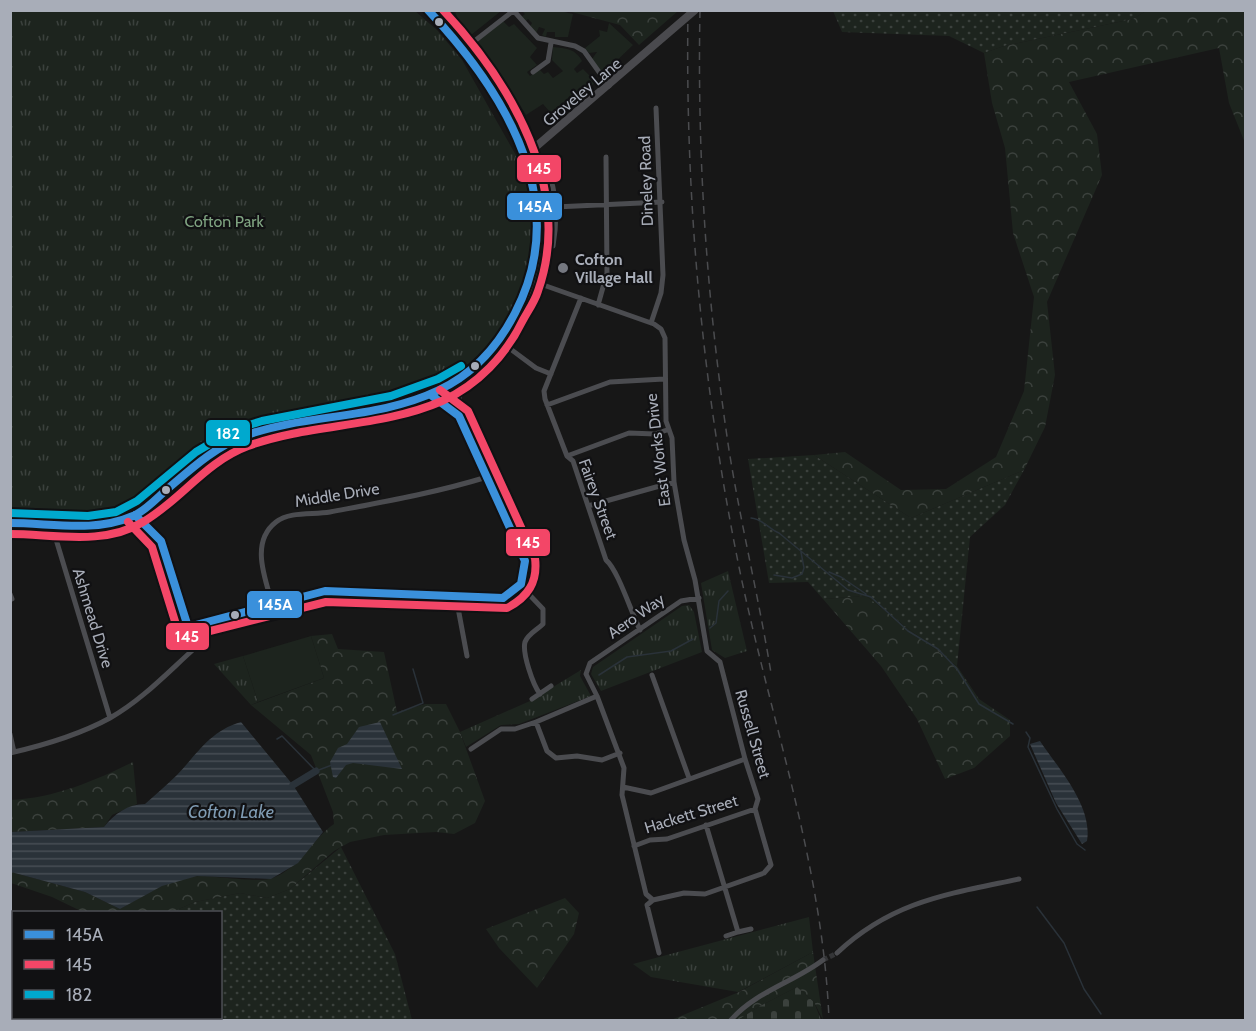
<svg xmlns="http://www.w3.org/2000/svg" width="1256" height="1031" font-family="Cabin,sans-serif">
  <defs>
    <pattern id="grass-dots" width="8" height="8" patternUnits="userSpaceOnUse" patternTransform="scale(1.5)"><rect width="8" height="8" fill="#1d241e"/><path d="M2 2h.1M6 6h.1" fill="none" stroke="#3b413d" stroke-width="1.8" stroke-linecap="round"/></pattern>
    <pattern id="forest-crowns" width="20" height="18" patternUnits="userSpaceOnUse" patternTransform="scale(1.5)"><rect width="20" height="18" fill="#1d241e"/><path d="M2 6a3 3 0 1 1 6 0M12 15a3 3 0 1 1 6 0" fill="none" stroke="#3b413d"/></pattern>
    <pattern id="cemetery-stones" width="16" height="16" patternUnits="userSpaceOnUse" patternTransform="scale(1.5)"><rect width="16" height="16" fill="#1d241e"/><path d="M2 7V4a2 2 0 0 1 4 0v3zM10 15v-3a2 2 0 0 1 4 0v3z" fill="#3b413d"/></pattern>
    <pattern id="park-tufts" width="24" height="20" patternUnits="userSpaceOnUse" patternTransform="scale(1.5)"><rect width="24" height="20" fill="#1d241e"/><path d="M3 7l-1-3M5 7V3M7 7l1-3M15 17l-1-3M17 17v-4M19 17l1-3" fill="none" stroke="#3b413d"/></pattern>
    <pattern id="water-rules" width="6" height="5" patternUnits="userSpaceOnUse" patternTransform="scale(1.5)"><rect width="6" height="5" fill="#2a3239"/><path d="M0 2.5h6" fill="none" stroke="#464d54"/></pattern>
  </defs>
  <rect width="100%" height="100%" fill="#171717"/>
  <path fill="url(#grass-dots)" d="M833,11h313l-13,8 -129,27 -20,7 -35,-17 -107,-4z
    M814,455l97,63 113,-48 -19,35 -35,32 -13,129 -91,-70 -43,3 -15,-17 -39,1 -21,-124z
    M341,847l54,107 17,66h-219l4,-2h23v-106h-48l23,-10 45,-9 27,5 23,-9z"/>
  <path fill="url(#forest-crowns)" d="M678,11l-39,34 -19,-20 -52,-14z
    M1146,11h99v132l-16,-40 -10,-55 -150,34 28,52 5,41 -55,127 8,73 -10,52 -21,43 -113,48 -97,-63 31,-3 56,38 45,-1 50,-32 28,-66 10,-94 -21,-64 -8,-85 -13,-45 -8,-50 20,-7 129,-27z
    M866,596l91,70 22,33 31,21v16l-36,32 -29,11 -28,-60 -36,-53 -58,-67z
    M332,634l6,15 46,3 13,60 28,-8h21l14,28 25,69 -10,22 -21,11 -18,-2 -52,3 -34,7 -16,9 -44,38 -23,9 -27,-5 -45,9 -23,10h-89l-31,-15 -41,-14v-11l74,20 35,17c24,-13 51,-33 80,-33 16,0 60,7 73,2 28,-11 38,-38 61,-54l-1,-12 -22,-57 -60,-50 73,-27 -13,-42z
    M133,762l4,42 -25,11 -8,12 -93,5 -1,-32c45,-2 84,-19 123,-38z
    M565,898l14,15 -5,21 -37,54 -38,-40 -13,-19z
    M813,952l10,68 -9,-18 -17,-15 -37,19 -21,14h-68l68,-28z"/>
  <path fill="url(#cemetery-stones)" d="M797,987l17,15 7,18h-83l22,-14z"/>
  <path fill="url(#park-tufts)" d="M11,11h404l22,19 25,30 60,106 6,24 5,31 -1,27 -9,38 -11,27 -28,36 -12,12 -28,20 -66,22 -139,31 -49,30 -44,39 -25,12 -25,8 -85,-4z
    M728,571l19,80 -22,7 -13,-8 -11,-67z
    M689,605l5,7 8,40 -101,39 -10,-17 2,-7 89,-61z
    M243,656l15,46 -7,3 -37,-41z
    M581,670l-1,6 11,20 -72,28 -18,1 -35,22 -6,-15 70,-31z
    M809,917l4,35 -75,40 -87,-15 -18,-13z"/>
  <path fill="#1d241e" d="M455,11h46l-35,28 -12,-15 4,-4z
    M522,11h38l13,3 -5,23h-13v-5h-8l-1,5 -4,-2 3,-6 -6,-2 -3,6 -7,-5 3,-5 -4,-4 -3,3 -4,-5 4,-3z
    M503,21l6,6 5,-3 23,24 -7,9 7,8 -10,7 3,4 9,-7 5,5 4,-2 5,6 10,-7 -11,-11 1,-13c13,1 23,2 29,14l-8,8 3,4 6,-4 13,13 -41,36 -12,-14 -17,11 -23,-38 -30,-32z
    M609,23l24,22 -30,29 -11,-15 5,-7 -8,1 -4,-5 15,-12 -1,-6 8,2z
    M311,636l13,42 -66,24 -15,-46z"/>
  <path fill="url(#water-rules)" d="M241,722l52,63 30,47 -25,31 -27,16 -74,-3 -35,10 -42,23 -35,-17 -74,-20v-40l93,-5c10,-13 24,-23 41,-23 11,-10 22,-19 32,-29 21,-22 33,-44 64,-53z
    M380,722l22,47 -49,-6 -7,2 -10,13 -3,-1 -3,-15 8,-14 9,-4 12,-17z
    M1040,741c18,27 53,65 47,100l-5,3 -26,-41 -26,-59z"/>
  <g fill="none" stroke-linecap="round" stroke-linejoin="round">
    <path stroke="#2a3239" stroke-width="1.5" d="M751,518c12,1 18,11 28,15l69,57 23,7 37,34 30,18 19,20 22,35 34,20
      M829,572l12,5 25,17
      M774,575l18,3 10,-4 2,-6 -3,-16
      M710,628l6,-5 3,-22 9,-10
      M599,675l28,-18 44,-6 22,-12
      M393,715l30,-12 -10,-34
      M1026,732l4,6 -2,9 29,62 20,35 8,6
      M277,739l5,-3 34,35 16,-6
      M1037,907l27,36 20,46 17,25"/>
    <path stroke="#2a3239" stroke-width="7" d="M293,785l23,-14"/>
    <path stroke="#343537" stroke-width="5" stroke-dasharray="5 2.5" stroke-linecap="butt" d="M823,960l14,-7"/>
    <path stroke="#4b4c50" stroke-width="5" d="M513,10l25,28 37,8 9,5 25,35
      M463,50l50,-39
      M533,72l15,-11 3,-18
      M547,170c11,22 10,53 6,76
      M555,207l107,-5
      M532,281l122,43 7,5 4,9 1,83 6,17 2,44 10,58 11,40 12,71 13,11 25,97 13,40 -3,10 16,56 -7,8 -59,21 -21,-1 -31,7 -7,-6 -24,-99 2,-27 -27,-72
      M581,298l-37,93 1,8 22,57 6,5 33,99c12,10 25,52 34,70
      M598,305l9,-32 -1,-116
      M651,323l10,-30 2,-18 -7,-167
      M509,348l27,20 15,6
      M431,395l2,4 26,17
      M547,405l63,-23 54,-3
      M567,456l62,-23 26,1 12,-4
      M588,506l86,-24
      M54,526l1,10 55,182
      M521,586l22,23v15c-6,6 -15,10 -18,18 -3,11 8,43 15,52
      M10,594l2,5
      M456,597l11,59
      M272,603c-7,-25 -22,-61 4,-81 14,-11 37,-7 54,-10 53,-10 105,-19 157,-35
      M188,627l137,-36 165,7c23,-1 38,-12 35,-37l-66,-145 -2,-11 9,-30
      M652,675l37,103
      M532,699l19,-13
      M536,722l61,-26 -11,-22 4,-11 91,-62 18,-3
      M10,734l4,18
      M471,749l30,-20h14l21,-7 11,29 9,7 21,-2 25,4 18,-7
      M10,753c35,-8 69,-18 100,-35 32,-18 58,-46 85,-70l-34,-107 -26,-26
      M623,787l28,6 94,-34
      M706,825l32,107 -12,4
      M634,846l16,-6 17,-1 88,-30
      M653,900l-6,5 12,48
      M738,932l13,-3
      M10,940l4,1
      M837,953c55,-52 111,-59 182,-74
      M63,1020l7,-2
      M731,1020c24,-28 63,-38 92,-60"/>
    <path stroke="#4a4a4e" stroke-width="8" d="M525,156l170,-146
      M10,523c43,-1 82,11 123,-7 13,-6 25,-19 36,-28 25,-23 51,-45 84,-55 61,-18 129,-14 187,-43 28,-14 50,-35 67,-61 74,-105 3,-240 -79,-319"/>
    <path stroke="#4b4c4f" stroke-width="1.5" stroke-dasharray="8 6" stroke-linecap="butt" d="M688,10c-3,188 14,374 51,557 31,151 84,299 90,453
      M700,10c-3,148 7,294 29,440 12,75 30,149 42,223"/>
    <g stroke="#111113" stroke-width="12">
      <path id="bus-1" d="M135,515l26,26 27,86 137,-36 178,7 18,-14 4,-23 -66,-145 -28,-21
        M10,523c41,0 84,10 123,-7 12,-5 22,-16 32,-25 25,-21 48,-43 79,-55 63,-23 133,-16 195,-46 34,-16 59,-44 76,-77 58,-111 -10,-221 -87,-303"/>
    </g>
    <g stroke="#111113" stroke-width="12">
      <path id="bus-2" d="M128,522l24,25 26,84 8,6 140,-35 181,6c21,-11 31,-26 28,-50l-67,-147 -28,-21
        M10,534c43,0 94,12 133,-12 38,-22 62,-60 105,-76 63,-23 132,-18 194,-45 36,-16 64,-46 81,-81 5,-9 12,-19 15,-29 36,-102 -27,-208 -95,-281"/>
    </g>
    <g stroke="#111113" stroke-width="12">
      <path id="bus-3" d="M10,513l78,3 28,-4 21,-11 59,-49 37,-22 29,-9 129,-25 47,-17 23,-13"/>
    </g>
    <use href="#bus-1" stroke="#3a90db" stroke-width="8"/>
    <use href="#bus-2" stroke="#f34667" stroke-width="8"/>
    <use href="#bus-3" stroke="#00a9ce" stroke-width="8"/>
  </g>
  <g fill="#a8adb8" stroke="#111113" stroke-width="2">
    <circle cx="439" cy="22" r="5"/>
    <circle cx="475" cy="366" r="5"/>
    <circle cx="166" cy="490" r="5"/>
    <circle cx="235" cy="615" r="5"/>
  </g>
  <circle fill="#757880" stroke="#111113" stroke-width="2" cx="563" cy="268" r="6"/>
  <g text-anchor="middle" dominant-baseline="central" stroke-width="4.5" stroke-linejoin="round" paint-order="stroke">
    <g font-size="16" fill="#a8adb8" stroke="#111113">
      <text transform="translate(582 92) rotate(-40)">Groveley Lane</text>
      <text transform="translate(646 181) rotate(-92)">Dineley Road</text>
      <text transform="translate(658 450) rotate(-97)">East Works Drive</text>
      <text transform="translate(337 495) rotate(-9)">Middle Drive</text>
      <text transform="translate(598 499) rotate(70)">Fairey Street</text>
      <text transform="translate(636 616) rotate(-35)">Aero Way</text>
      <text transform="translate(93 618) rotate(73)">Ashmead Drive</text>
      <text transform="translate(753 734) rotate(74)">Russell Street</text>
      <text transform="translate(691 814) rotate(-17)">Hackett Street</text>
    </g>
    <g font-size="16" fill="#7fa381" stroke="#111113">
      <text x="224" y="221">Cofton Park</text>
    </g>
    <g font-size="16" font-weight="bold" fill="#a8adb8" stroke="#111113" text-anchor="start">
      <text x="575" y="259">Cofton<tspan x="575" dy="18">Village Hall</tspan></text>
    </g>
    <g font-size="18" font-style="italic" fill="#7f9bb3" stroke="#111113">
      <text x="231" y="812">Cofton Lake</text>
    </g>
  </g>
  <g stroke="#111113" stroke-width="2">
    <rect x="516" y="154" width="46" height="29" rx="6" fill="#f34667"/>
    <rect x="506" y="192" width="57" height="29" rx="6" fill="#3a90db"/>
    <rect x="205" y="419" width="46" height="28" rx="6" fill="#00a9ce"/>
    <rect x="505" y="528" width="46" height="29" rx="6" fill="#f34667"/>
    <rect x="246" y="590" width="57" height="29" rx="6" fill="#3a90db"/>
    <rect x="165" y="622" width="45" height="29" rx="6" fill="#f34667"/>
  </g>
  <g font-size="16" text-anchor="middle" font-weight="bold" fill="#fff">
    <text x="539" y="174">145</text>
    <text x="535" y="212">145A</text>
    <text x="228" y="439">182</text>
    <text x="528" y="548">145</text>
    <text x="275" y="610">145A</text>
    <text x="187" y="642">145</text>
  </g>
  <rect width="1256" height="1031" fill="none" stroke="#a8adb8" stroke-width="24"/>
  <rect x="12" y="911" width="210" height="108" fill="#111113" stroke="#4d4f55" stroke-width="1.5"/>
  <rect x="24" y="930" width="30" height="9" fill="#3a90db" stroke="#4d4f55" stroke-width="1.5"/>
  <text x="66" y="941" font-size="18" fill="#a8adb8">145A</text>
  <rect x="24" y="960" width="30" height="9" fill="#f34667" stroke="#4d4f55" stroke-width="1.5"/>
  <text x="66" y="971" font-size="18" fill="#a8adb8">145</text>
  <rect x="24" y="990" width="30" height="9" fill="#00a9ce" stroke="#4d4f55" stroke-width="1.5"/>
  <text x="66" y="1001" font-size="18" fill="#a8adb8">182</text>
</svg>
